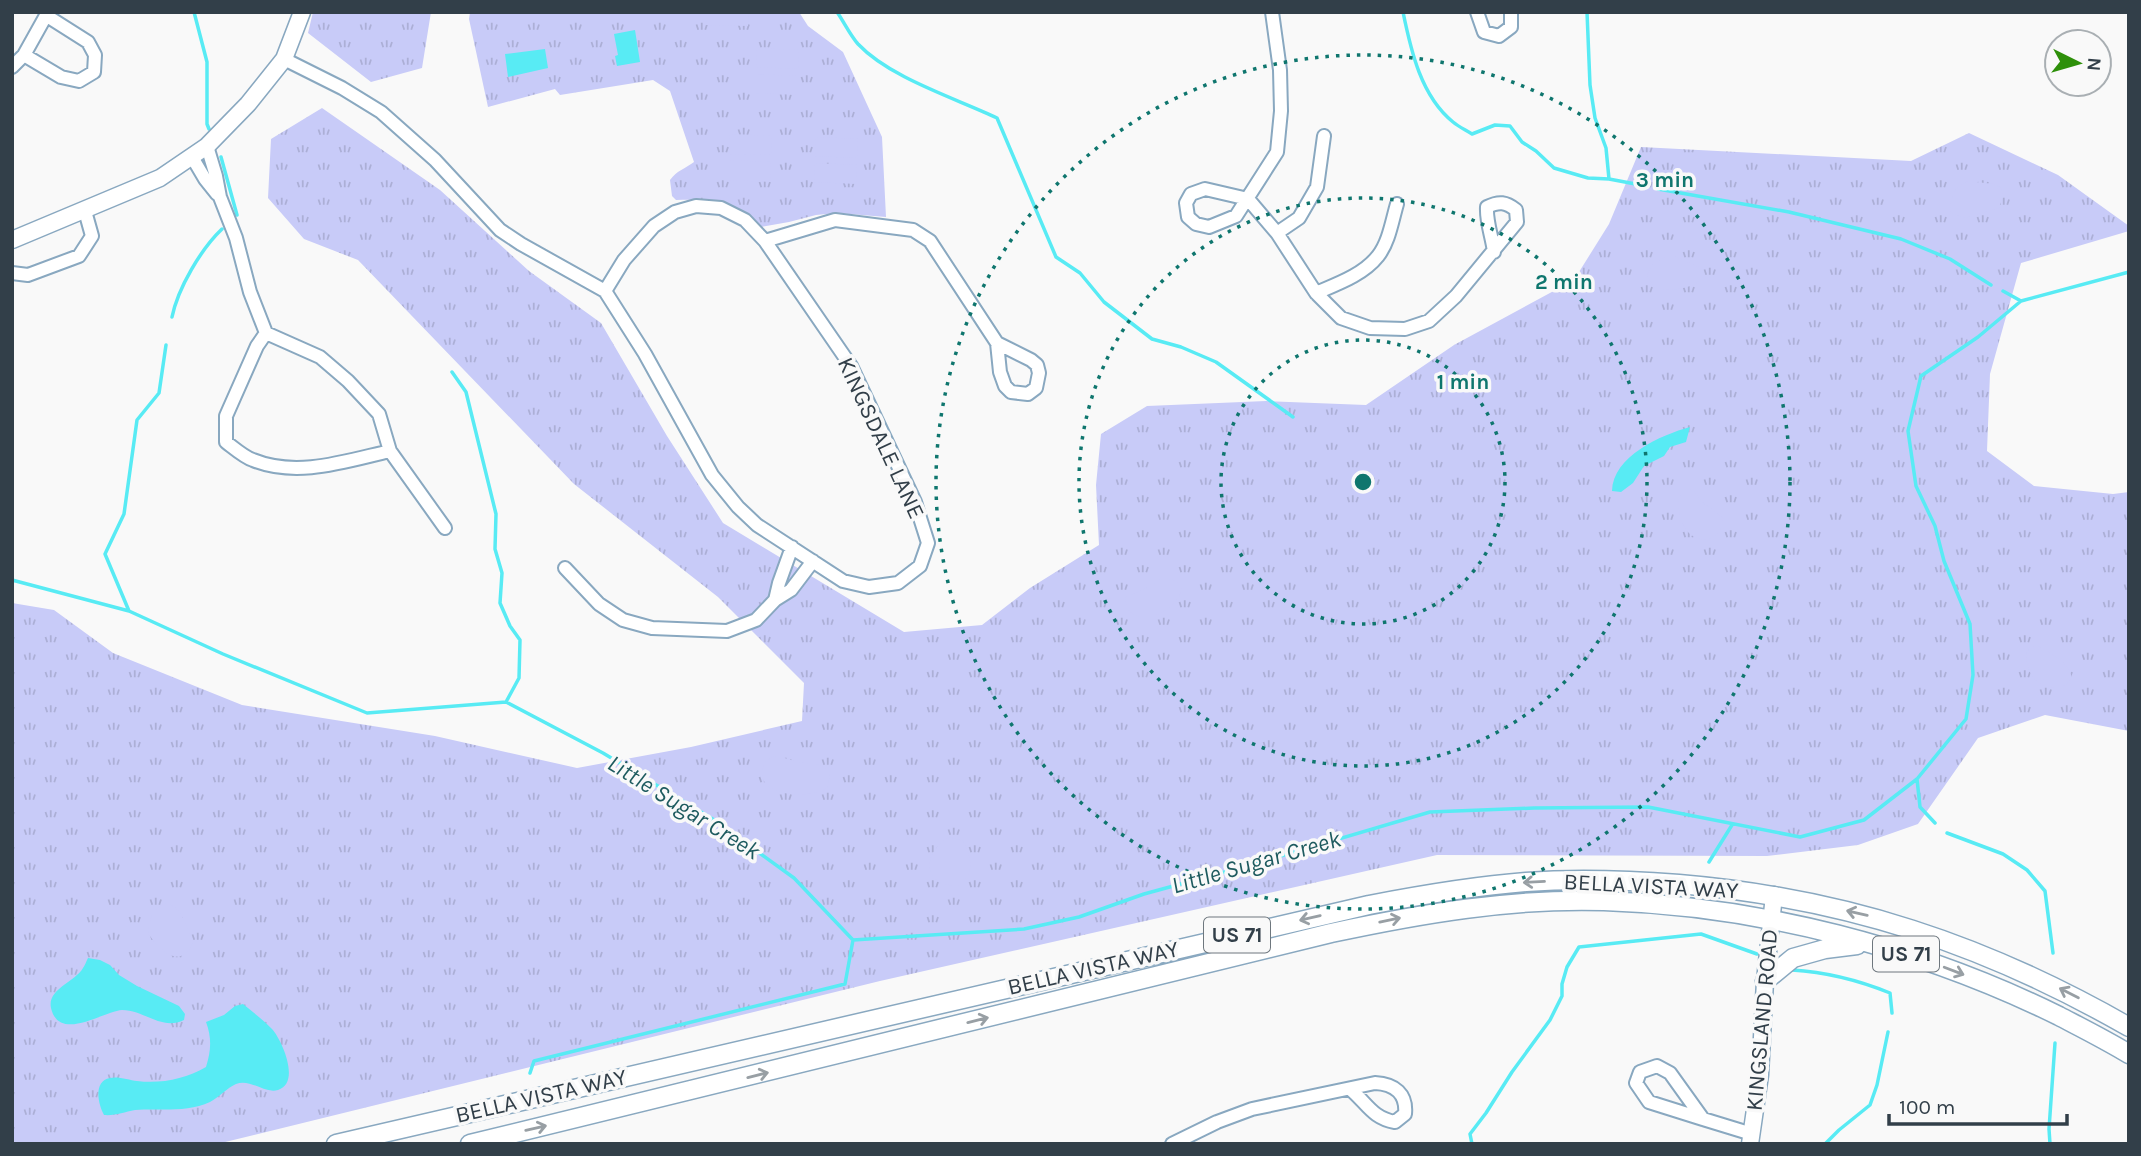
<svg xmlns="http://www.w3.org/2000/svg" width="2141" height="1156" font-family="Karla,sans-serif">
  <defs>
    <pattern id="grass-tufts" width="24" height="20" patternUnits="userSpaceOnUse" patternTransform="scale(1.75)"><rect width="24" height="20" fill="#c8cbf8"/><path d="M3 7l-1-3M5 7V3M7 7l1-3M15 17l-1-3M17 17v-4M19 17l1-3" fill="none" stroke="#acafd6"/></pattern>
  </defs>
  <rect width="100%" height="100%" fill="#f9f9f9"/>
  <path fill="url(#grass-tufts)" d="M313,12h118l-9,56 -51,14 -63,-49z
    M470,12h329l9,14 35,26 39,85 4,80 -49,-4 -21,2 -27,7 -28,5c-32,-26 -44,-28 -85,-27l-4,-4 -2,-16c7,-10 15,-11 24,-18l-24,-71 -17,-11 -93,15 -5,-6 -67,18 -19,-88z
    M322,108l118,82 89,81 72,52 66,113 56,87 181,109 78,-7 48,-37 69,-43 -3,-60 5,-51 46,-28 119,-5 100,4 88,-60 120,-65 35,-56 32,-77 270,14 58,-28 89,42 71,51v5l-108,32 -31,111 -3,77 47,35 79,8 16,-2v239l-84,-16 -67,23 -60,86 -60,21 -91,11 -330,-1 -557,126 -663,163h-205v-541l42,7 59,43 129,52 193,31 142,32 114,-21 111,-26 2,-38 -86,-86 -144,-113 -216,-224 -54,-21 -36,-41 3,-59z"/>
  <path fill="#c8cbf8" d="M707,12h42l-1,14 -42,-1z
    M757,48l42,2 -1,19 -42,-2z
    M755,74l42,2v19l-42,-2z
    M730,134l42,2 -1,19 -42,-1z
    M816,137l42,2 -1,19 -42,-2z
    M729,160l42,2 -1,20 -41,-2z
    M815,163l42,2 -1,19 -42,-2z
    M1967,181l27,3 7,4 2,8 -4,12 -34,10 -14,-5c-2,-14 3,-26 16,-32z
    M1674,256l27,12v12c-12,10 -30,10 -45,10l-9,-14c3,-13 14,-19 27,-20z
    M1689,489l4,1 9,12 20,15c4,27 -34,32 -41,1 -3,-10 -4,-17 2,-27z
    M1160,579c48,-3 4,49 -25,36 -8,-4 -10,-10 -9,-18l23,-10z
    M2038,646c12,6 32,18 34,32 -4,6 -8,8 -14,9 -22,2 -30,-12 -32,-32l3,-7z
    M775,756c9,1 15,4 23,6 14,3 23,-2 32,12l-3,14c-15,10 -67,11 -65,-17 0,-4 3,-7 4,-10z
    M949,837l14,4c8,18 12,28 -2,44 -38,4 -41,-30 -12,-48z
    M165,903c17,3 22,24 28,39 -12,30 -35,7 -45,-9 2,-14 3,-23 17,-30z"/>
  <path fill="#58ebf4" d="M635,30l5,32 -23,4 -2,-10 3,-1 -4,-21z
    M545,49l3,19 -40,9 -3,-23z
    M1690,427l-4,15 -16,5 -6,9 -20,10 -11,17 -12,9 -9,-1c1,-35 49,-56 78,-64z
    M88,958l12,2 10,5 9,10 18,11 42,20 6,8 -1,6c-22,11 -40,-10 -62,-10 -18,1 -63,33 -71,-2 -4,-19 24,-26 32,-40 2,-3 3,-6 5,-10z
    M243,1004c10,8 20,16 29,25 10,11 29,54 6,61 -14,4 -28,-12 -42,-6 -9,4 -17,13 -26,18 -23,11 -50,6 -75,8 -11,2 -20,6 -31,5 -6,-11 -11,-34 6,-37 8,-2 19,2 27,3 24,3 48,-2 69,-14 5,-16 6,-29 0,-45l18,-7 11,-9z"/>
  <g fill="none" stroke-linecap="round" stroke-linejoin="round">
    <path stroke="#58ebf4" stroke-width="3.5" d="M194,12l13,50v62l2,5
      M837,12c7,10 13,23 21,32 32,34 97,54 139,74l59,139 24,16 24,29 48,37 29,8 35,15 77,55
      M1403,12c8,39 18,84 50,110 6,5 13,8 19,12l23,-9 15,1 12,16 14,9 18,17 34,10 21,1 37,7
      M1587,12l3,73 5,33 11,30 3,31
      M221,157l16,58
      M1658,189l131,23 112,27 49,20 41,26
      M2003,291l18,10
      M172,317c6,-29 29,-68 50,-88
      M452,372l14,20 30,122 -1,35 7,24 -2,30 10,23 10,14 -1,38 -13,24
      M12,580l117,31 94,43 144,59 139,-11 97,51 108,65 83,60 59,62 171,-11 55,-12 65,-23 110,-30 176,-52 104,-4 114,-1 152,30 64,-17 53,-41 49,-60 7,-44 -3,-51 -26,-63 -9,-35 -19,-40 -8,-55 13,-55 57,-39 43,-36 108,-29
      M129,611l-24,-57 19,-40 13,-94 22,-27 7,-48
      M1917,779l3,28 15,16
      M1947,833l56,21 24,16 18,21 8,62
      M1709,862l23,-37
      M1792,970c34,2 66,10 98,23l2,20
      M530,1073l4,-12 311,-77 8,-44
      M1472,1144l-2,-10 16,-21 26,-41 38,-52 12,-24v-12l5,-17 12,-20 122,-13 56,20
      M1825,1144l14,-14 31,-25 7,-20 11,-53
      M2050,1144l-1,-15 6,-86"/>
    <g stroke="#89a8c0" stroke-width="16">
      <path id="street" d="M1477,12l7,20 15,4 12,-9v-15
        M24,55l37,22 18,4 15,-9 1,-17 -7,-13 -41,-26
        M284,59l58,29 39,24 54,48 65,70 21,14 84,47 40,63 67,121 26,32 19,18 86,56 26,6 29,-4 22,-17 8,-23 -13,-41 -64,-136 -86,-125 -20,-21 -24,-12 -25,-2 -21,6 -21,14 -30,34 -19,31
        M12,67l12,-12 24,-43
        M207,146l9,30 4,21 16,41 14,54 16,41 54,24 28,24 31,33 11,37 55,77
        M192,157l13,22 12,15
        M1248,199l29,34 39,60 25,25 29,10 35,1 24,-8 27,-25 61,-74 -1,-12c-10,-8 -17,-9 -29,-3 -1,15 5,29 7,45
        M1248,199l-43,-10 -14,5 -5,9 2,14 8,7 13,3 27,-11 41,-64 4,-41 -1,-41 -8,-58
        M1277,233l22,-15 18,-31 7,-51
        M765,241l70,-21 78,10 17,11 67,102 3,29 5,14 6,6 17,2 8,-6 3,-15 -2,-8 -6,-5 -34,-17
        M12,273l16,2 51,-19 13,-20 -7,-25
        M1316,293c21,-9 47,-18 62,-37 11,-14 14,-35 19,-52
        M266,333l-9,13 -31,70v26c8,6 18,15 27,18 44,18 93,1 137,-9
        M565,568l34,36 24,16 29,8 75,3 29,-11 19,-20 16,-10 22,-29
        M775,600l4,-17 13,-36
        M1657,1066l13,7 33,46 -54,-17 -13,-19 4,-11z
        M1703,1119l49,15
        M1172,1144l45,-22 35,-13 123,-26c20,1 32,11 30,31l-10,8c-23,-4 -28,-19 -45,-33"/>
    </g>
    <g stroke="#89a8c0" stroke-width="19">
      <path id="secondary" d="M12,240l148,-62 47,-32 41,-42 36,-45 18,-47
        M1750,1144l10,-69 5,-94 9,-86"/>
    </g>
    <g stroke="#89a8c0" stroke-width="21">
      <path id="primary" d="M1765,981l28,-23 32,-9 32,-4
        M336,1144l1033,-239c52,-10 104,-19 157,-23 51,-4 102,-2 153,2 166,14 305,60 450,143
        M470,1144l861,-211c89,-19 181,-35 273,-32 156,5 315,46 455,115 23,12 47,24 70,38"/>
    </g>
    <use href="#street" stroke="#fff" stroke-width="12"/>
    <use href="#secondary" stroke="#fff" stroke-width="16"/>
    <use href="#primary" stroke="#fff" stroke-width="18"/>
  </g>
  <defs><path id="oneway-shaft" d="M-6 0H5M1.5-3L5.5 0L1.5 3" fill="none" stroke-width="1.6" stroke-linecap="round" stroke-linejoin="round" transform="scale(1.75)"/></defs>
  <g stroke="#989fa4">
    <use href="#oneway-shaft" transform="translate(1534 882) rotate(177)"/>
    <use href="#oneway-shaft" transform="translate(1857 913) rotate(-167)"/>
    <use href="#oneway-shaft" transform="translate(1310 918) rotate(167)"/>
    <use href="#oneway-shaft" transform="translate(1390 920) rotate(-12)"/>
    <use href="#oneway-shaft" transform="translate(1954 971) rotate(21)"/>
    <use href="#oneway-shaft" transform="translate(2069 993) rotate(-153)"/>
    <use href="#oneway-shaft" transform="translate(978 1020) rotate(-14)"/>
    <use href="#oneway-shaft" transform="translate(758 1075) rotate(-14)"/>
    <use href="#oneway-shaft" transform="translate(536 1128) rotate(-13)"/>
  </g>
  <g fill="none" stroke="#0f766e" stroke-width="3.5" stroke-dasharray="3.5 7">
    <circle cx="1363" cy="482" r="142"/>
    <circle cx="1363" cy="482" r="284"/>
    <circle cx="1363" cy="482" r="427"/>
  </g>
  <g text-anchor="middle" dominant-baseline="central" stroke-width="7" stroke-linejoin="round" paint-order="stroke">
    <g fill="#f9f9f9" stroke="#6e777e" stroke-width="2">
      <rect x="1204" y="917.5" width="66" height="35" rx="5"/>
      <rect x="1873" y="936.5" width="66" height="35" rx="5"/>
    </g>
    <g font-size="21" font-weight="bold" fill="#323f49">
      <text x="1237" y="935">US 71</text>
      <text x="1906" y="954">US 71</text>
    </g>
    <g font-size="23" fill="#323f49" stroke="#f9f9f9">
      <text transform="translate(881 438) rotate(65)">KINGSDALE LANE</text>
      <text transform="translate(1651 886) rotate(3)">BELLA VISTA WAY</text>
      <text transform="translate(1093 968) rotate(-13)">BELLA VISTA WAY</text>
      <text transform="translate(1762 1020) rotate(-85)">KINGSLAND ROAD</text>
      <text transform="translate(541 1096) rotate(-13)">BELLA VISTA WAY</text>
    </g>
    <g font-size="24" font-style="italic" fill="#1e5b5f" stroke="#f9f9f9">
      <text transform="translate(684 807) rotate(32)">Little Sugar Creek</text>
      <text transform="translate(1256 862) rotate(-16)">Little Sugar Creek</text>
    </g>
  </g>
  <circle cx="1363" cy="482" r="10" fill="#0f766e" stroke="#f9f9f9" stroke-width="3.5"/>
  <g font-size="21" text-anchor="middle" font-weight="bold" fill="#0f766e" stroke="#f9f9f9" stroke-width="7" stroke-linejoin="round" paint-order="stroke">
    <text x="1665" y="187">3 min</text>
    <text x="1564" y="289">2 min</text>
    <text x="1463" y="389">1 min</text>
  </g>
  <rect width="2141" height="1156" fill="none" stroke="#323f49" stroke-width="28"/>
  <g transform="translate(2078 63) rotate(95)"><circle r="33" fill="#f9f9f9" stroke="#a9afb3" stroke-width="2"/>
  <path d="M0-5L12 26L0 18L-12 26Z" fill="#2e900a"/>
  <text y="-10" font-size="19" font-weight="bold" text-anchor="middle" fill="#323f49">N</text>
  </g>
  <path d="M1889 1114v10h178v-10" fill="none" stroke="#323f49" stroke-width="3.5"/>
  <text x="1899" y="1114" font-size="21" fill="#323f49" stroke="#f9f9f9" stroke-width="5" paint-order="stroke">100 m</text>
</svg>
